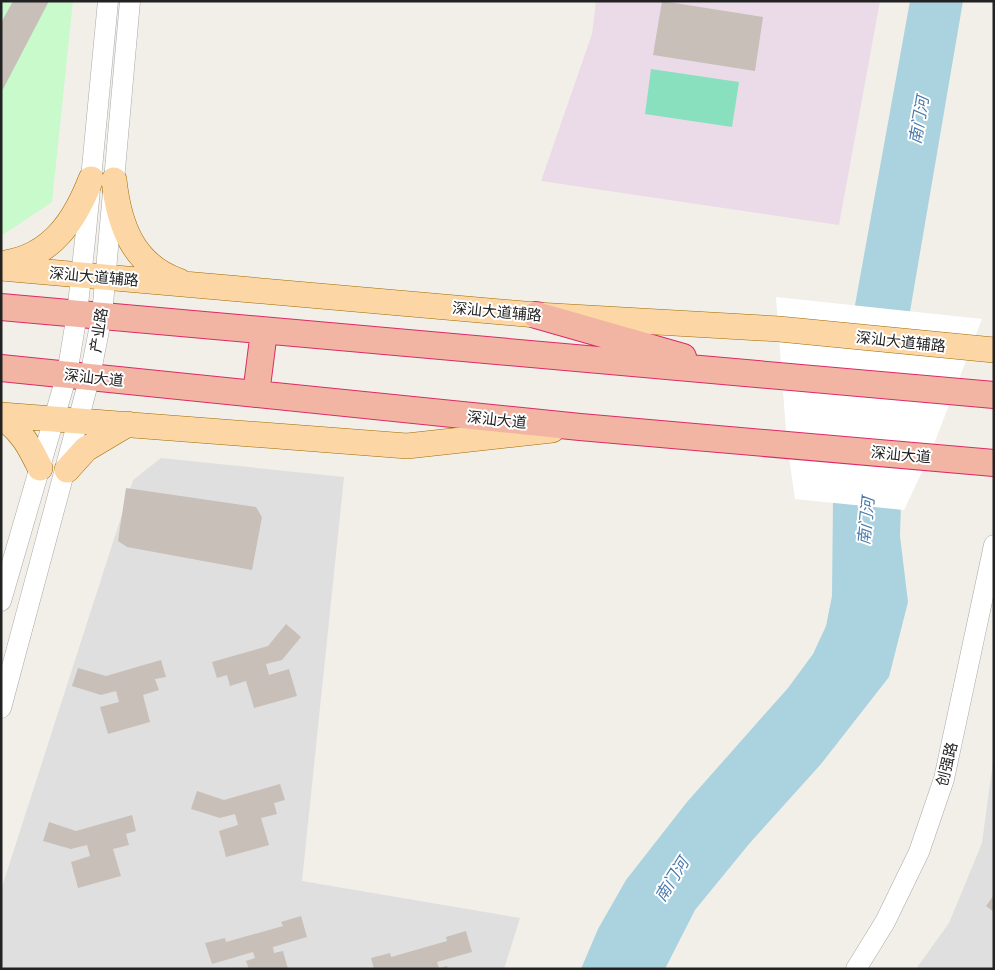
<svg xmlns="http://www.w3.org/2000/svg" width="995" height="970" font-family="Commissioner,'Noto Sans SC',sans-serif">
  <rect width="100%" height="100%" fill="#f2efe9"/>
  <path fill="#e0dfdf" d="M161,458l183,19 -42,404 218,37 -16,51h-503v-79l132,-410z
    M994,754v215h-78l33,-46 33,-80z"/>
  <path fill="#ebdbe8" d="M596,1h284l-41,224 -298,-44 51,-147z"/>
  <path fill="#c8facc" d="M1,1h72l-21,201 -51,34z"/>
  <path fill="#88e0be" d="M651,69l88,13 -7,45 -87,-13z"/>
  <path fill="#aad3df" d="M910,1h53l-57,334 -6,201 8,66 -19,75 -68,87 -72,80 -54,66 -30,59h-84l17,-40 28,-49 61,-78 101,-114 25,-34 13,-28 6,-30 1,-95 22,-196z"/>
  <path fill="#fff" d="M776,297l206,22 -53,138 -25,53 -109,-11 -8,-55z"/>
  <path fill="#c7bfb8" d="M13,1h36l-48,92v-70z
    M662,1l101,16 -8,54 -102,-16z
    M126,488l130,19 6,10 -10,53 -125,-23 -9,-6z
    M286,624l15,13 -19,23 -16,4 3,11 20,-6 8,27 -43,12 -8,-27 -16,5 -3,-11 -10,3 -5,-16 56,-16z
    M161,660l5,17 -11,2 4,11 -16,5 7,27 -42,12 -8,-27 19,-5 -3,-11 -15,4 -29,-9 6,-18 28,8z
    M280,784l5,16 -11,3 3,11 -16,4 8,27 -43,12 -7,-26 19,-6 -3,-11 -15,4 -29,-9 6,-18 27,9z
    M132,815l4,16 -10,3 3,11 -16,4 8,27 -43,12 -7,-26 19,-6 -3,-11 -16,4 -28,-8 6,-19 27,9z
    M994,895v17l-8,-6z
    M301,916l6,21 -34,10 1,6 9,-2 5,18h-39l-3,-8 9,-3 -2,-6 -41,12 -7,-21 20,-5 1,4 57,-16 -2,-4z
    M466,931l6,21 -35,10 2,6 8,-2 1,3h-74l-3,-11 19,-5 1,4 56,-16 -1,-4z"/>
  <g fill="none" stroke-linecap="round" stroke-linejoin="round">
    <g stroke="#a9a9a9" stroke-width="21">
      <path id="tertiary" d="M1,601l66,-227 10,-60 9,-83 22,-230
        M1,708l89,-332 12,-61 28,-314
        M856,969l29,-47 34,-70 25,-73 50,-234"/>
    </g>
    <g stroke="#a06b00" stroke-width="26">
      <path id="primary" d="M114,180c5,45 19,85 65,101
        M5,263c47,-7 70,-43 86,-84
        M1,268l535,47 243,14 215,21
        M1,415l406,31 145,-16
        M1,416c21,16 28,29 39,52
        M67,470l19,-21 42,-25"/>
    </g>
    <g stroke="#dc2a67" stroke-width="28">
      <path id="trunk" d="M1,307l993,88
        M536,315l147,42
        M1,368l579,59 414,36
        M256,394l8,-63"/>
    </g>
    <use href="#tertiary" stroke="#fff" stroke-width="20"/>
    <use href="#primary" stroke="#fcd6a4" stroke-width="25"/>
    <use href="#trunk" stroke="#f2b4a3" stroke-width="26"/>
  </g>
  <g text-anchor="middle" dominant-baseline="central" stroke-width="4" stroke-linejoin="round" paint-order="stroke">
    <g font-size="15" fill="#222" stroke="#fff">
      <text transform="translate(94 276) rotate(5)">深汕大道辅路</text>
      <text transform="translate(497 311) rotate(5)">深汕大道辅路</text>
      <text transform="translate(98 330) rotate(-81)">产业路</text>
      <text transform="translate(901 341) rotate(6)">深汕大道辅路</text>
      <text transform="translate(94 377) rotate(6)">深汕大道</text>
      <text transform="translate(497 419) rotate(6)">深汕大道</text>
      <text transform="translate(901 454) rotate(5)">深汕大道</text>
      <text transform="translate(946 764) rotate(-76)">创强路</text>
    </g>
    <g font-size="16" font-style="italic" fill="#4a7aab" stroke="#fff">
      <text transform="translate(918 120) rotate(-80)">南门河</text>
      <text transform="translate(865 521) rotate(-84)">南门河</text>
      <text transform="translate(671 879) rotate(-58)">南门河</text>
    </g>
  </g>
  <rect width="995" height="970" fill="none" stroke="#222222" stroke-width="5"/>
</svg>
